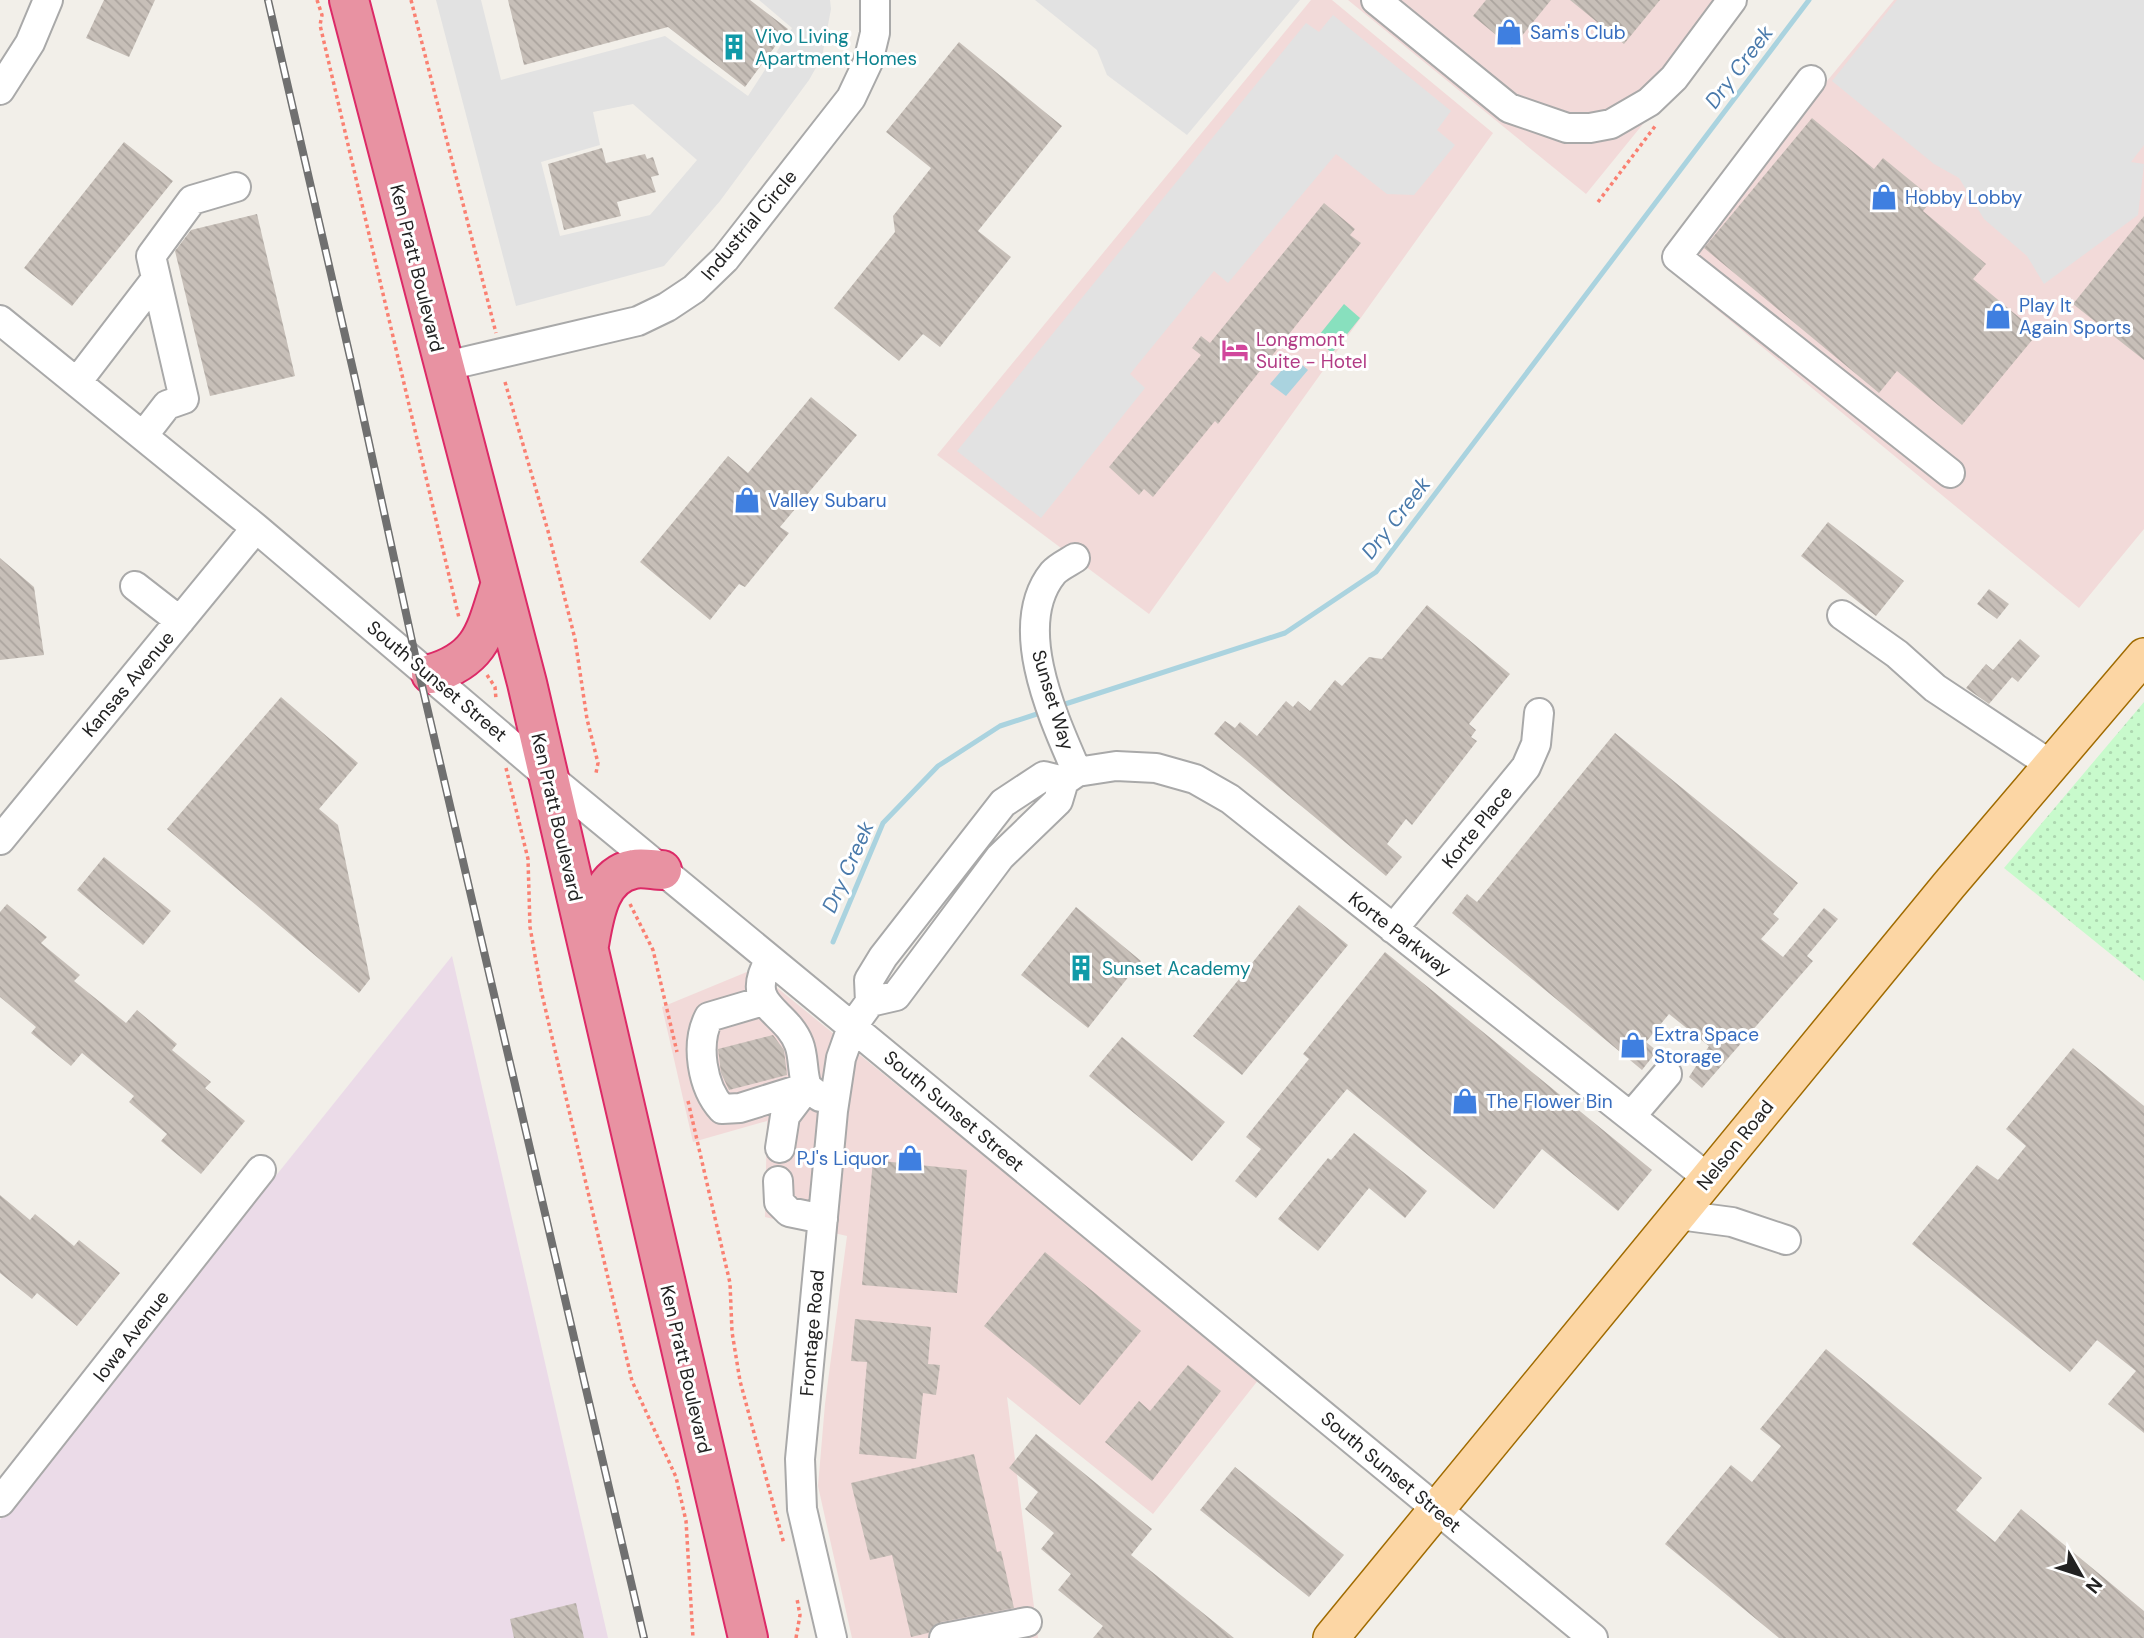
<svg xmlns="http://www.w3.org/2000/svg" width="2144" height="1638" font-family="'DM Sans',sans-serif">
  <defs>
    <pattern id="park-dots" width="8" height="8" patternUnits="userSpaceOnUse" patternTransform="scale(1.75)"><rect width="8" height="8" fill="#c8facc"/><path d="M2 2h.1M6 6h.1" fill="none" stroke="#acd6af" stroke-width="1.8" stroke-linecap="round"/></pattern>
    <pattern id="building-back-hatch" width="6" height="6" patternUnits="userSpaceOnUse" patternTransform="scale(1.75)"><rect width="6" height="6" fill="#c7bfb8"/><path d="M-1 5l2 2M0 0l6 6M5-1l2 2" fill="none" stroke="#aba49e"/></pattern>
  </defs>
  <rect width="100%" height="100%" fill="#f2efe9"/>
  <path fill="#f2dad9" d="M1311,0h21l161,133 -344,481 -212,-159z
    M1348,0h396l-158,194z
    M1894,0h250v529l-65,79 -409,-337z
    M754,969l505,410 -106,135 -146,-117 31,241h-186l-34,-152 7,-82 22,-168 -82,-19 2,-96 -74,21 -31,-135z"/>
  <path fill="#ebdbe8" d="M452,956l156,682h-608v-118z"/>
  <path fill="url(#park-dots)" d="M2144,702v279l-140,-113z"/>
  <path fill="#88e0be" d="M1344,304l16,14 -28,35 -16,-14z"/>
  <path fill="#e2e2e2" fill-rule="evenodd" d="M436,0h45l20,80 164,-44 83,60 44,-68 -33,-28h71l1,9 -9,48 -13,23 -89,121 -56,65 -148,40zM633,104l64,56 -47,55 -90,21 -19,-74 59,-17 -7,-33z
    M1035,0h265l-113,135 -80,-60 -10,-25z
    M1897,0h247v145l-13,17 13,2 -6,51 -94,69 -17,-28 -43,-37 -25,-41 -25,-14 -102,-83z
    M1333,15l118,96 -14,19 18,15 -41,50 -27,-1 -51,-40 -108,129 -14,-12 -84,103 15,14 -104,130 -84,-67 349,-428 13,9z"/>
  <path fill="#aad3df" d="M1293,357l15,13 -22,26 -16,-12z"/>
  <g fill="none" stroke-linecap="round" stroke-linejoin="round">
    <path stroke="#aad3df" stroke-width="5" d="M1059,706l226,-73 91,-61 433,-572
      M833,942l50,-119 55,-57 62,-40 43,-14"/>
  </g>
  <path fill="url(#building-back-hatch)" d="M104,0h51l-26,57 -43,-19z
    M508,0h242l38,29 -43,58 -77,-60 -144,38z
    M1486,0h65l-39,48 -39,-32z
    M1570,0h90l-36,44z
    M959,42l103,84 -84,105 33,26 -71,90 -17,-13 -24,27 -65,-53 61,-76 -2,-16 38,-48 -45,-36z
    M1812,118l62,51 9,-11 50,41 -10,12 63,53 -13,15 65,54 -76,92 -65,-54 -18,22 -175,-145z
    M124,142l49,39 -101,125 -48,-38z
    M602,148l4,15 39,-9 2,5 6,-2 6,18 -8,2 5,15 -39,10 4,14 -57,14 -16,-66z
    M1324,203l31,26 -5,6 11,8 -143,181 -3,-3 -62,76 -9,-8 -5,6 -30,-28 92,-112 -9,-7 9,-12 9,7z
    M257,214l38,162 -85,20 -35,-145 16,-21z
    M2144,216v144l-71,-56z
    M811,397l46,38 -77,92 9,6 -44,54 -6,-3 -29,36 -70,-58 88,-106 20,17z
    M1828,522l76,59 -28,35 -75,-60z
    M0,558l34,29 10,68 -44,5z
    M1989,589l20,15 -12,15 -20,-15z
    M1427,605l83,69 -41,50 7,6 -5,7 6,4 -65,84 -6,-6 -19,25 15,13 -16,19 -172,-142 11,-13 10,7 5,-6 17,14 29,-35 7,6 5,-6 12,10 25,-31 7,6 27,-29 13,2z
    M2020,639l20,17 -22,26 -6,-5 -23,27 -23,-16 20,-24 7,6z
    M281,697l77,66 -39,46 19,16 32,154 -11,14 -192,-164z
    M1615,733l183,150 -25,31 6,5 -18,20 22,18 41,-49 14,11 -31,37 6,5 -111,127 -13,-11 20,-31 -40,-32 -23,28 11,9 -15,19 -190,-157 15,-19 10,8z
    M104,857l67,54 -28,34 -66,-55z
    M7,904l40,33 -6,6 39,32 -6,6 52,42 11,-13 40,34 -5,6 39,32 -6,6 40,33 -44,53 -40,-33 6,-7 -38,-32 5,-6 -52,-43 -11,13 -40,-33 5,-6 -36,-30v-85z
    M1299,905l49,40 -106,130 -49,-39z
    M1076,907l65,54 -53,67 -67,-53z
    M1385,952l267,218 -34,41 -76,-62 -48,60 -147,-120 -91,109 -21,-17 26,-32 -15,-12 63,-78 -6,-5z
    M773,1035l11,15 3,25 -58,15 -8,-17 -3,-24z
    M1122,1037l103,85 -33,39 -103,-85z
    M2073,1048l71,58v327l-36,-29 28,-33 -39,-31 -27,32 -158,-128 65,-79 21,15 28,-34 -20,-17z
    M1354,1133l73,58 -22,27 -36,-30 -51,63 -40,-32 50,-61 3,2z
    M873,1160l94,10 -10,123 -95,-8z
    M0,1195l30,25 5,-6 39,32 5,-6 41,33 -43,53 -40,-33 -5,6 -32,-26z
    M1045,1252l96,79 -61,74 -96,-79z
    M855,1319l76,8 -3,37 12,1 -4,30 -13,-2 -7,66 -57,-5 8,-92 -16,-1z
    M1826,1349l156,129 -26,32 39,32 26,-33 123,102v27h-365l-114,-94 66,-79 21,17 29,-36 -21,-17z
    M1188,1365l33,26 -69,90 -47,-39 34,-41 11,10z
    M1036,1434l116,95 -21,26 103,83h-141l10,-12 -45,-36 13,-16 -30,-25 13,-16 -29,-24 13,-17 -29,-24z
    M974,1454l23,98 4,-1 13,57 -73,14 -13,11 -17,4 -19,-82 -22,5 -19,-77z
    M1235,1467l109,88 -35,42 -109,-87z
    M576,1603l8,35h-70l-4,-19z"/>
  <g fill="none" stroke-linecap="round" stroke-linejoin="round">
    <g stroke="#a9a9a9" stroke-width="32">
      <path id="minor" d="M1376,0l133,108 58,20h23l21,-4 38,-22 25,-24 58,-78
        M1811,80l-134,177 273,216
        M0,90l30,-47 18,-43
        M0,320l256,208 292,248 1045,862
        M442,367l196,-46 29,-14 27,-18 31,-30 126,-161 17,-36 7,-29v-33
        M77,382l79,-103
        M143,436l24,-31 17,-6 -33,-143 41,-56 44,-13
        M1075,558c-6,4 -17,9 -22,15 -43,53 1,146 24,199
        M135,586l45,35
        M1842,615l55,39 38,34 116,77
        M0,840l256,-312
        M1393,929l133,-162 10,-23 3,-31
        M770,959c-28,48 15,49 29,85 5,13 3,29 8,43l13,10
        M763,1001l-54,16c-14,27 -7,70 13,92l18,-1 67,-21
        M870,1002l26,-6 104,-139 58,-56 6,-20 13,-9 39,-6 40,2 39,11 35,20 478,379
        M1632,1115l35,-41
        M780,1148l5,-32 22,-29
        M778,1181l1,21 10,10 34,7
        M1679,1215l53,7 54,18
        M0,1502l261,-332
        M832,1638l-30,-129 -2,-50 33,-348 8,-53 11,-31 18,-25 -1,-22 14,-23 120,-154 41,-27 20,5
        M944,1638l83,-16"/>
    </g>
    <g stroke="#a06b00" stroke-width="38">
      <path id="major" d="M1331,1638l618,-753 195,-229"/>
    </g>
    <g stroke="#dc2a67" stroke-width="42">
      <path id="highway" d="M349,0l178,683 221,955
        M431,674c52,-15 55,-45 70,-91
        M589,945c5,-28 10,-70 45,-76 9,-2 20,1 28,1"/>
    </g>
    <path stroke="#fa8072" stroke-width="3.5" stroke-dasharray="3.5 3.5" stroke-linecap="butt" d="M317,0l5,15 -2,10 139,593
      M411,0l85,333
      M1598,202l58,-77
      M505,382l43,149 27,108 12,80 11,44 -2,10
      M487,675l8,12 1,12
      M506,768l22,91 2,68 11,63 91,391 44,96 10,44 7,117
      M630,904l23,46 24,102
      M688,1101l42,182 2,49 8,49 44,163
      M796,1638l4,-23 -3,-16"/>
    <use href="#minor" stroke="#fff" stroke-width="28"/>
    <use href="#major" stroke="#fcd6a4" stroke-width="35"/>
    <use href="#highway" stroke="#e892a2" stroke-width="38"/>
    <g stroke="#707070" stroke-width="8">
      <path id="rail" d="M268,0l88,383 61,281 227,974"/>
    </g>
    <use href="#rail" stroke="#fff" stroke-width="5" stroke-dasharray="16" stroke-linecap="butt"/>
  </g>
  <defs>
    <g id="shop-bare" transform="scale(2.1)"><path d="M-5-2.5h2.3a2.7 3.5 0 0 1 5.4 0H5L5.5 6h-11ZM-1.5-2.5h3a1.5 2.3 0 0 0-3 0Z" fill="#3f7fe0" stroke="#fff" stroke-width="2.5" paint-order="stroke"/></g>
    <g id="building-bare" transform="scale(2.1)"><path d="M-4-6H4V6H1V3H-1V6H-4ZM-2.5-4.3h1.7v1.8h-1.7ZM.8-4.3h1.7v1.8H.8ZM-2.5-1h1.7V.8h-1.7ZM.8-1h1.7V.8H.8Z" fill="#0f9aa8" stroke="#fff" stroke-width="2.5" paint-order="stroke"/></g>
    <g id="hotel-bare" transform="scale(2.1)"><path d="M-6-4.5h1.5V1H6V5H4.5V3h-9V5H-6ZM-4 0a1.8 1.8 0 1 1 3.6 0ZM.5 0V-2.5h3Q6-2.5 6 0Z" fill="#d1479c" stroke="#fff" stroke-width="2.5" paint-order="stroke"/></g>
  </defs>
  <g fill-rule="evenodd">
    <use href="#shop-bare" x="1509" y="32"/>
    <use href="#building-bare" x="734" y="47"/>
    <use href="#shop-bare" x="1884" y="197"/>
    <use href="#shop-bare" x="1998" y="316"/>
    <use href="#hotel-bare" x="1235" y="350"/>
    <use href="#shop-bare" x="747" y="500"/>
    <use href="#building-bare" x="1081" y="968"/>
    <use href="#shop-bare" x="1633" y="1045"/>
    <use href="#shop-bare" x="1465" y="1101"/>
    <use href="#shop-bare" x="910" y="1158"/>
  </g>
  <g text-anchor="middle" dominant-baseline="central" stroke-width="6" stroke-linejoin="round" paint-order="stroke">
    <g font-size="19" fill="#366cbe" stroke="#fff" text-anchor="start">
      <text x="1530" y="32">Sam's Club</text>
      <text x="1905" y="197">Hobby Lobby</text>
      <text x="2019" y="305">Play It<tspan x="2019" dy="22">Again Sports</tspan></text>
      <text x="768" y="500">Valley Subaru</text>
      <text x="1654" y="1034">Extra Space<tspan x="1654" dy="22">Storage</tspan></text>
      <text x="1486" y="1101">The Flower Bin</text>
      <text x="889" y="1158" text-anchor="end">PJ's Liquor</text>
    </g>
    <g font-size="19" fill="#0d838f" stroke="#fff" text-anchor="start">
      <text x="755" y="36">Vivo Living<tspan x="755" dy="22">Apartment Homes</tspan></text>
      <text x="1102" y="968">Sunset Academy</text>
    </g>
    <g font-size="19" fill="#222" stroke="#fff">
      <text transform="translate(749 225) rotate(-50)">Industrial Circle</text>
      <text transform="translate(417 268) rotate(76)">Ken Pratt Boulevard</text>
      <text transform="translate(437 681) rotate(40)">South Sunset Street</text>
      <text transform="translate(128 684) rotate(-50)">Kansas Avenue</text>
      <text transform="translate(1053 700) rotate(73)">Sunset Way</text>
      <text transform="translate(557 817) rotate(77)">Ken Pratt Boulevard</text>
      <text transform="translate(1477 827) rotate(-51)">Korte Place</text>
      <text transform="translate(1400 934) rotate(38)">Korte Parkway</text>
      <text transform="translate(954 1111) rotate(40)">South Sunset Street</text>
      <text transform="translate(1735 1145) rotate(-51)">Nelson Road</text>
      <text transform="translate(812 1333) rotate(-85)">Frontage Road</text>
      <text transform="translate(131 1336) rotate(-52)">Iowa Avenue</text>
      <text transform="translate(686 1369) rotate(77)">Ken Pratt Boulevard</text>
      <text transform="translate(1391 1472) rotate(40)">South Sunset Street</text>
    </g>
    <g font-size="19" fill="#b23c85" stroke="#fff" text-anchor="start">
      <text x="1256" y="339">Longmont<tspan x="1256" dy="22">Suite - Hotel</tspan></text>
    </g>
    <g font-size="21" font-style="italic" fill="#4a7aab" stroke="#fff">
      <text transform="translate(1739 67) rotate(-53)">Dry Creek</text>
      <text transform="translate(1396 518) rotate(-52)">Dry Creek</text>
      <text transform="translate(848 867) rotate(-66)">Dry Creek</text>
    </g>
  </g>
  <g transform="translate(2081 1575) rotate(129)" stroke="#ffffff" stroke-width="5" paint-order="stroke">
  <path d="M0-5L12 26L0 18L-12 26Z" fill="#222222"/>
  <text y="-10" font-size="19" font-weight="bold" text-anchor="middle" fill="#222222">N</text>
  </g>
</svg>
